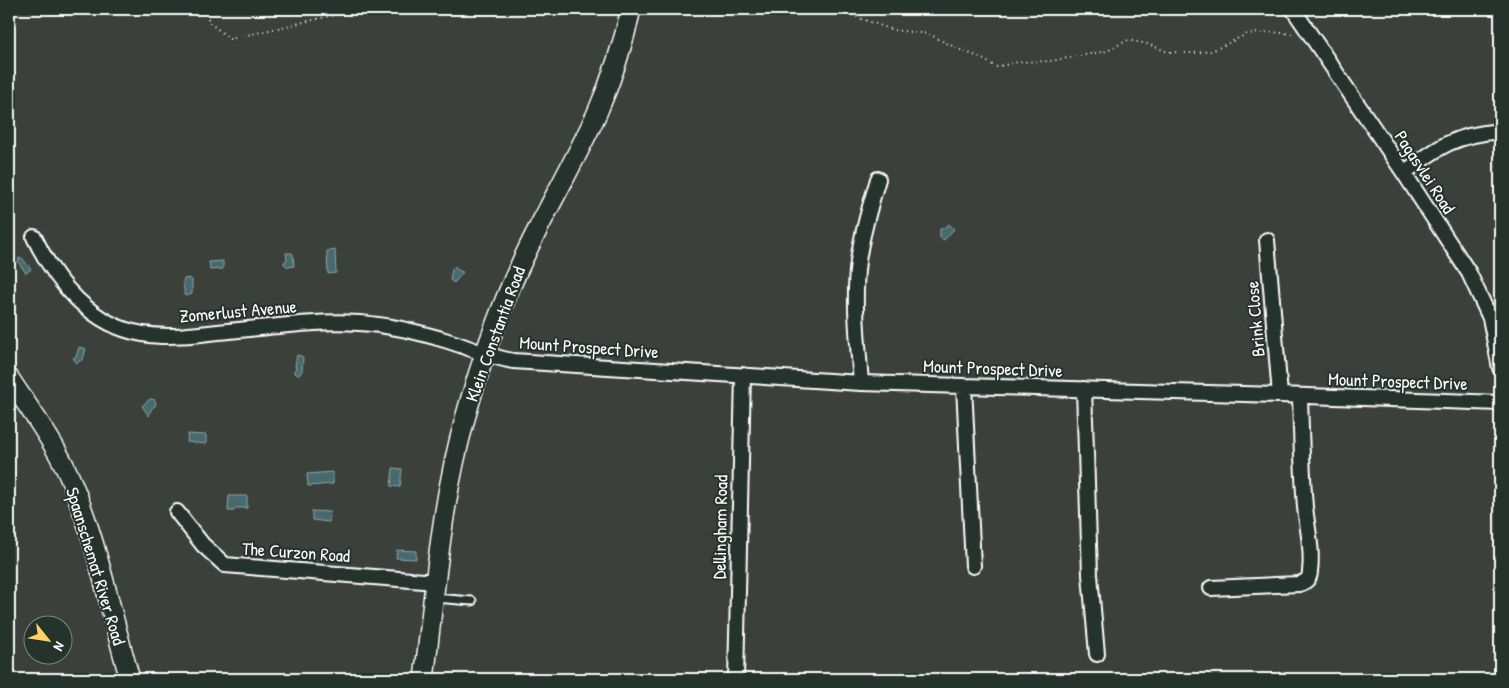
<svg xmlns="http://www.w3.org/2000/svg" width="1509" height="688" font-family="'Patrick Hand',sans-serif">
  <rect width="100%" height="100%" fill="#3b403a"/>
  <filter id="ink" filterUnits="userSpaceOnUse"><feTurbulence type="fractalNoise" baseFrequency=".02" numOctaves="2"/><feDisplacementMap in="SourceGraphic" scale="10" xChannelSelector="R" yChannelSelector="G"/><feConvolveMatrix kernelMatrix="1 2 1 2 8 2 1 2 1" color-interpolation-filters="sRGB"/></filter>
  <g filter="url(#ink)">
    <path fill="#476a6e" stroke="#91a6a8" d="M949,224l5,5 -10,11 -4,-2v-9l4,-1z
      M335,250l1,23 -8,1 -1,-23z
      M286,253h6l1,1 1,12 -6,1 -4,-3v-2l3,-2z
      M19,258h3l9,11 -5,4 -8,-11z
      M223,261v8l-13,1 -1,-8z
      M455,266l2,4 6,2 -9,11 -4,-3 2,-11z
      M189,278l3,2v14l-6,2 -2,-1c1,-6 -2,-11 0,-16z
      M79,347l7,2 -3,10 -6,4 -4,-5 3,-1z
      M297,355l6,2 -1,14 -3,4 -5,-2v-3l2,-1 -1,-3z
      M150,399l5,1 1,5 -5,4 -2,7 -7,-10z
      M188,434l18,1v9l-19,-2z
      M393,468l9,1 -2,18 -9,-1z
      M333,472v12l-25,2 -1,-12z
      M229,496h18v12h-12l-1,3h-6z
      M312,511l18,1 -1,10 -17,-2z
      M397,550l19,1v8l-20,-1z"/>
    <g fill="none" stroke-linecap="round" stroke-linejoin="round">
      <g stroke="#fff" stroke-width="11">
        <path id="lane" d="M435,598l37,3"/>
      </g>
      <g stroke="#fff" stroke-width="18">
        <path id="street" d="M1293,9l111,164 65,100 21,45 10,50
          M1404,173c35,-27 51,-38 96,-42
          M34,237c21,44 57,89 109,97 24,4 51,1 75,-2 47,-4 94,-12 141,-9 30,2 60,9 89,18 22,7 42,16 65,20l348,22 419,12 220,8
          M1267,240l13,155
          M861,383c-3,-40 -8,-82 -3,-122 4,-28 12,-55 20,-82
          M964,386l9,180
          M1084,389l6,186 7,79
          M177,512l26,33 22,20 211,17
          M1211,588l88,-4c7,-2 11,-5 11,-13 3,-21 -3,-44 -5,-64 -3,-37 -4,-74 -5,-111
          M736,679l7,-304"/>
      </g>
      <g stroke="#fff" stroke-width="22">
        <path id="secondary" d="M9,378c19,29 40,56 55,87 32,67 45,143 66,214
          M424,679c8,-63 13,-128 25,-191 12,-64 32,-128 56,-188 26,-65 63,-124 92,-187 15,-34 26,-68 34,-104"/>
      </g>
      <path stroke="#fff" stroke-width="2" stroke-dasharray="1 4" stroke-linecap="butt" d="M204,9l6,14 20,16 109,-25 32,-5
        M838,9l24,10 31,11 36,4 29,15 21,8 17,10 22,-5 33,-1 56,-10 21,-11 20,4 20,8 25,1 19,-2 35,-17 23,-2 24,2"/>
      <use href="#lane" stroke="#26332d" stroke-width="7"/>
      <use href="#street" stroke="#26332d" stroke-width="14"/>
      <use href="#secondary" stroke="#26332d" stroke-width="19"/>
    </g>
  </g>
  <g text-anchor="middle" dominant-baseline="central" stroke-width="4" stroke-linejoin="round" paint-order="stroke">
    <g font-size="18" fill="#fff" stroke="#26332d">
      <text transform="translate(1425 172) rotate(57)">Pagasvlei Road</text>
      <text transform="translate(238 311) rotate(-5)">Zomerlust Avenue</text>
      <text transform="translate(1255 319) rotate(-95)">Brink Close</text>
      <text transform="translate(495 334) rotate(-70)">Klein Constantia Road</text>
      <text transform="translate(589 347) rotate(4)">Mount Prospect Drive</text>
      <text transform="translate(993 368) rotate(2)">Mount Prospect Drive</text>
      <text transform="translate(1398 381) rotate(2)">Mount Prospect Drive</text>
      <text transform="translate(720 527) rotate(-89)">Dellingham Road</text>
      <text transform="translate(296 552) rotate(4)">The Curzon Road</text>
      <text transform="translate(96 566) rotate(73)">Spaanschemat River Road</text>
    </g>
  </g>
  <rect width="1509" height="688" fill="none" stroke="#26332d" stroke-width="30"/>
  <rect x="15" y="15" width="1479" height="658" fill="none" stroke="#fff" stroke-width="2" filter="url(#ink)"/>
  <g transform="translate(48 640) rotate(120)"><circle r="24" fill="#26332d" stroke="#7d8581"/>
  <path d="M0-4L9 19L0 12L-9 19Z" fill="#ffd166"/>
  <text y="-8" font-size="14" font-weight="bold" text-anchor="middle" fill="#ffffff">N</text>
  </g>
</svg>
